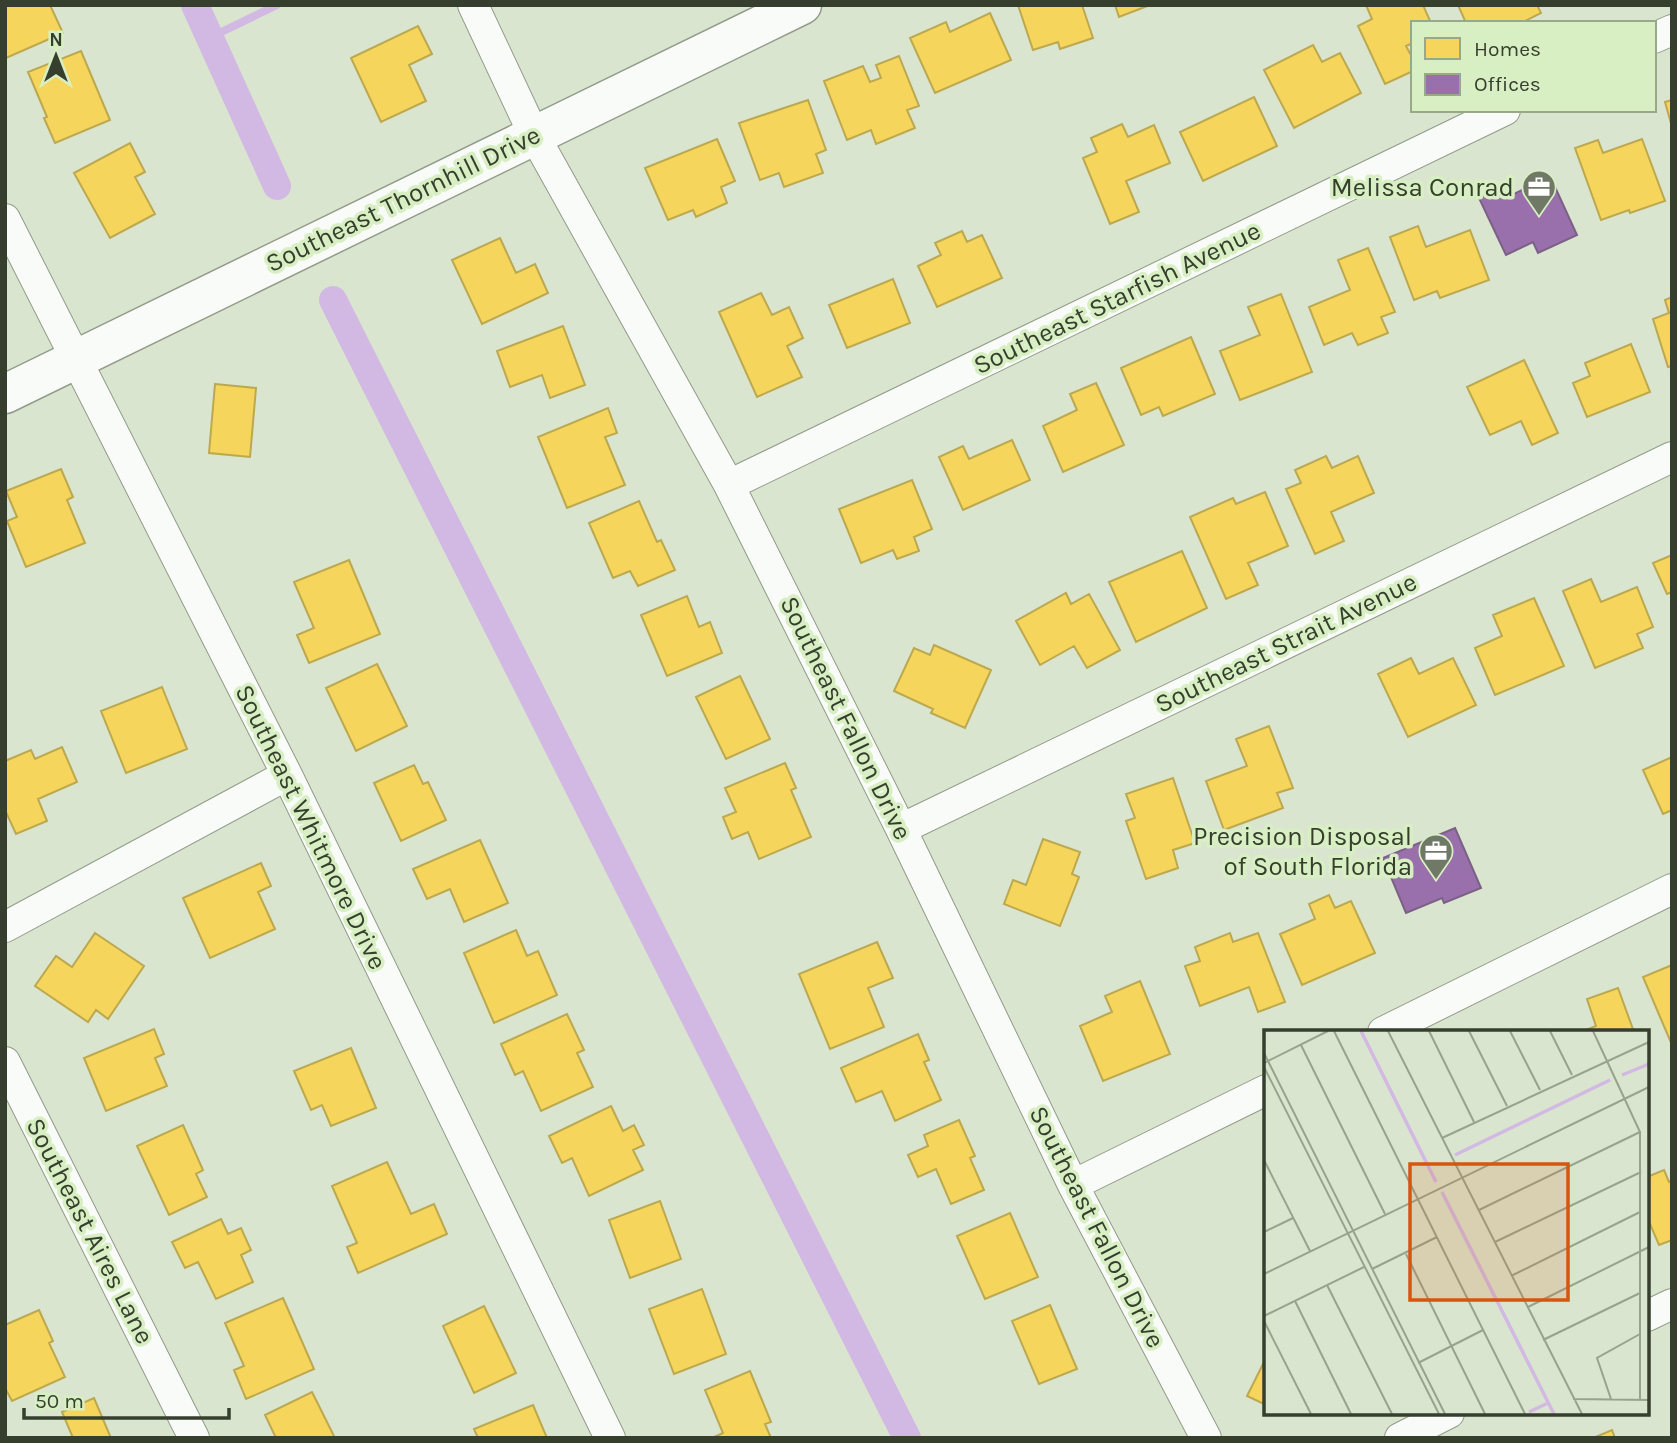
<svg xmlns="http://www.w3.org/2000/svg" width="1677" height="1443" font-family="Karla,sans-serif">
  <rect width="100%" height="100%" fill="#d9e5ce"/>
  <path fill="#f6d55c" stroke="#bca84e" stroke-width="2" d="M5,5h45l13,28 -57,25z
    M1018,5h64l11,33 -33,11 -2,-7 -25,8z
    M1115,5h35l-31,12z
    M1366,5h57l8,18h-18v20l-7,3 7,13v12l-28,13 -27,-58 14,-7z
    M1458,5h79l4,8 -20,10h-55z
    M990,13l21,47 -76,33 -25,-55 36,-16 4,10z
    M418,26l14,28 -23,11 17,36 -45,21 -30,-64z
    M1313,45l9,17 18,-9 21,40 -67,35 -30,-58z
    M81,51l29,69 -55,23 -11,-25 3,-1 -19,-45z
    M899,56l20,50 -12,4 8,18 -39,16 -5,-14 -24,10 -23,-59 39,-15 7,16 11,-4 -5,-13z
    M1254,97l23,49 -74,35 -23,-49z
    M808,100l18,50 -10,4 7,19 -39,14 -5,-14 -19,7 -21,-57z
    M1672,100v27l-7,-25z
    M1122,124l6,13 26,-12 16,38 -44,18 13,31 -29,12 -27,-66 14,-6 -6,-14z
    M717,139l18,42 -14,6 6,16 -31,14 -3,-7 -25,10 -23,-52z
    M1642,139l23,62 -35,12 -1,-3 -28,10 -26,-72 23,-8 5,13z
    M130,143l15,29 -10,5 20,37 -45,24 -36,-65z
    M1418,226l8,21 44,-17 19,50 -49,18 -3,-7 -23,9 -24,-63z
    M962,231l5,11 15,-7 20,43 -65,29 -19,-41 23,-11 -6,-12z
    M500,238l16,35 19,-9 13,29 -66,31 -30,-64z
    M1368,248l27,64 -14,5 7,16 -30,12 -6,-12 -28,12 -15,-38 41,-17 -12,-30z
    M893,279l17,44 -63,25 -18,-43z
    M761,293l11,22 17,-8 14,31 -16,8 15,31 -45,20 -38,-85z
    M1281,294l31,78 -72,28 -20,-49 40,-16 -12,-28z
    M1672,297v69l-4,1 -15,-48 16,-6 -4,-13z
    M563,326l22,59 -35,13 -8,-23 -32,12 -13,-36z
    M1191,337l24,57 -52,22 -4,-9 -18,8 -20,-47z
    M1631,344l19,48 -63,25 -14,-34 17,-7 -5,-13z
    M1524,360l34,73 -26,12 -11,-24 -31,14 -23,-48z
    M1096,383l28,62 -61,27 -20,-46 34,-16 -7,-16z
    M215,384l41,4 -6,69 -41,-4z
    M608,408l9,25 -12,4 20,48 -58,23 -29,-71z
    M1012,440l18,40 -67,30 -24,-53 24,-11 6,13z
    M1326,456l6,12 26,-12 16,37 -43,19 13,29 -29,13 -29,-65 15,-6 -6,-13z
    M61,469l12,28 -6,3 18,43 -59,24 -19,-46 10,-4 -11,-26z
    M912,480l20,49 -18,8 5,14 -22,8 -4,-9 -32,13 -22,-54z
    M1265,492l23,54 -40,17 10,22 -32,14 -36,-82 43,-19 3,6z
    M639,501l18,41 4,-2 14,30 -37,16 -8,-15 -17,7 -24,-55z
    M1182,551l25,57 -71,34 -27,-60z
    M1672,555v37l-5,2 -14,-31z
    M349,560l31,74 -71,29 -12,-28 17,-7 -20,-46z
    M1591,579l10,23 36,-15 16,40 -16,7 6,14 -48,20 -32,-77z
    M1066,593l5,11 18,-10 31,56 -33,18 -13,-22 -34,19 -24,-44z
    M687,596l12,31 11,-5 12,31 -55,23 -26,-61z
    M1534,598l30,68 -69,29 -20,-47 27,-12 -9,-21z
    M934,645l57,25 -26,58 -34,-15 2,-4 -39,-18 20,-43 16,7z
    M1411,658l8,16 34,-16 23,47 -68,32 -30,-63z
    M377,664l30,62 -51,25 -30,-63z
    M740,676l30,63 -44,20 -30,-62z
    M162,687l25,62 -61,24 -25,-62z
    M1269,726l24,62 -16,5 6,15 -59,22 -18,-49 41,-15 -11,-27z
    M62,747l15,35 -39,17 9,22 -31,13 -11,-24v-49l26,-11 4,9z
    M1672,757v53l-9,4 -20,-44z
    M785,763l11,25 -5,2 20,47 -52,22 -11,-27 -16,7 -9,-22 13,-5 -11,-24z
    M414,765l9,19 5,-2 18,38 -45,21 -27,-58z
    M1173,778l22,65 -22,7 5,18 -32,11 -20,-58 9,-3 -9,-24z
    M1043,839l37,13 -8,22 7,3 -19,49 -56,-22 9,-24 13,5z
    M480,840l28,63 -44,19 -14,-33 -23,10 -14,-30z
    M261,863l10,23 -13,6 17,37 -65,29 -27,-60z
    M1329,895l6,13 16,-7 24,52 -73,32 -22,-51 35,-15 -6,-15z
    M516,930l11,26 11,-5 19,44 -63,28 -30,-70z
    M95,933l49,33 -36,53 -12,-9 -8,12 -53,-36 21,-30 16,11z
    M1230,933l3,9 25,-9 27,69 -27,10 -9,-25 -49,19 -15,-40 15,-5 -5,-14z
    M877,942l16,36 -25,10 16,39 -54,22 -31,-75z
    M1672,965v80l-29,-68z
    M1140,981l30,73 -67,27 -23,-55 32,-14 -7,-16z
    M1618,988l16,44h-53l15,-6 -9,-27z
    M567,1014l17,36 -7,3 16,34 -52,24 -18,-40 -8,4 -14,-31z
    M154,1029l10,25 -9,4 12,28 -61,25 -22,-53z
    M918,1034l11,26 -5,2 17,38 -46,21 -13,-30 -26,11 -15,-34z
    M351,1048l25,60 -45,18 -9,-21 -11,5 -17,-39z
    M611,1106l12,25 11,-6 10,20 -11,5 10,20 -54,26 -17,-38 -10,5 -13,-27z
    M959,1120l16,36 -5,2 14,32 -33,14 -15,-35 -18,8 -10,-22 20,-9 -4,-11z
    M183,1125l20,45 -7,4 11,23 -38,18 -32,-69z
    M387,1162l24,52 23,-10 13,30 -89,39 -11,-26 10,-4 -25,-57z
    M1664,1170l5,12 3,-1v59l-13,5 -12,-28v-40z
    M660,1201l21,58 -51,19 -21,-58z
    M1010,1213l28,64 -53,22 -28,-63z
    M221,1219l7,15 13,-6 10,22 -10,5 12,27 -37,17 -18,-37 -13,6 -13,-26z
    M702,1289l24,65 -52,20 -25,-65z
    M283,1298l31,71 -68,30 -12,-29 10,-4 -19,-43z
    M1050,1305l27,64 -38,15 -27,-63z
    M484,1306l32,67 -42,20 -31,-67z
    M39,1310l14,31 -4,2 16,34 -53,24 -7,-13v-63z
    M1266,1358v47l-19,-9z
    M750,1371l21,51 -6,2 6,14h-59l11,-5 -18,-43z
    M312,1392l23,46h-59l-11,-23z
    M94,1398l17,40h-38l-11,-26z
    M533,1405l14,33h-69l-4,-9z
    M1612,1430l3,8h-22z"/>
  <path fill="#9970ab" stroke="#7b6186" stroke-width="2" d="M1550,176l27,59 -39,18 -5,-11 -27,13 -27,-57 26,-12 5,10z
    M1455,828l26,60 -37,15 -2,-5 -36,15 -23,-55z"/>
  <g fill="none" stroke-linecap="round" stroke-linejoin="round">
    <path stroke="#d2b9e3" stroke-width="8" d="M211,37l66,-32"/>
    <path stroke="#d2b9e3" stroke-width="28" d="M195,5l82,181
      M333,300l574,1138"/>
    <g stroke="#929b89" stroke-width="32">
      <path id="street" d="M473,5l61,130 195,350 172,344 172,356 133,253
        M1654,38l18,-8
        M5,219l282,556 323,663
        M729,485l776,-375
        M901,829l771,-372
        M5,927l282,-152
        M1383,1032l289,-143
        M5,1062l189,376
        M1073,1185l193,-95
        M1647,1316l25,-12
        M1400,1438l49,-25"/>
    </g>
    <g stroke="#929b89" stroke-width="41">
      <path id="secondary" d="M5,394l797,-389"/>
    </g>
    <use href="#street" stroke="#f9fbf8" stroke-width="30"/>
    <use href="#secondary" stroke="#f9fbf8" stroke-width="38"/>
  </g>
  <defs>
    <g id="office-pin" transform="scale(1.75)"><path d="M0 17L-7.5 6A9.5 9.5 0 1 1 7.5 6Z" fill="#6f7966" stroke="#d8efc4"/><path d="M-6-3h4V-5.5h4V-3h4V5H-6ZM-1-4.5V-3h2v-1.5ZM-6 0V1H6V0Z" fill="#fff"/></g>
  </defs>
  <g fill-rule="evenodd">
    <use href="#office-pin" x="1539" y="187"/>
    <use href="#office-pin" x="1436" y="851"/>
  </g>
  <g text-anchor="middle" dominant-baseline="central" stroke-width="7" stroke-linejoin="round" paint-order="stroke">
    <g font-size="26" fill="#363f2e" stroke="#d8efc4" text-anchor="end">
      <text x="1514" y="187">Melissa Conrad</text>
      <text x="1412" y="836">Precision Disposal<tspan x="1412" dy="30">of South Florida</tspan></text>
    </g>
    <g font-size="26" fill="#363f2e" stroke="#d8efc4">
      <text transform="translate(403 199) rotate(-26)">Southeast Thornhill Drive</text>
      <text transform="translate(1117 298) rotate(-26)">Southeast Starfish Avenue</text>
      <text transform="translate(1286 643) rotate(-26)">Southeast Strait Avenue</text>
      <text transform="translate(846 718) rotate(64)">Southeast Fallon Drive</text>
      <text transform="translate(311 827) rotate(64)">Southeast Whitmore Drive</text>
      <text transform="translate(1097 1227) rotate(63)">Southeast Fallon Drive</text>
      <text transform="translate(90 1231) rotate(63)">Southeast Aires Lane</text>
    </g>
  </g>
  <g transform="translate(1264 1030)">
    <rect width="385" height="385" fill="#d9e5ce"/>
    <path fill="none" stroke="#d2b9e3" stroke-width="3.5" d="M97,1l75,151M358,45l27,-11M191,125l155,-75M178,162l112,222M265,382l19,-9"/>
    <path fill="none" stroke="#98a38e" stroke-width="2" d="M70,1l191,383M124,1l194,383M165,1l45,91M205,1l38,75M246,1l30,59M286,1l22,44M329,1l47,101v268M37,15l84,169M0,23l181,361M0,33l64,-32M0,37l175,347M178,108l207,-96M0,130l46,91M215,180l161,-78M0,202l29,-14M231,212l146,-70M142,224l79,160M108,239l65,-32M0,244l385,-187M247,246l129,-64M63,255l65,129M31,271l56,113M264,277l121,-60M0,286l100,-49M0,291l47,93M279,310l97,-47M154,333l65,-33M309,369l76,1M347,369l-14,-41 43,-24"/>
    <path fill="#d6560f" fill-opacity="0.15" stroke="#d6560f" stroke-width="3.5" d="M146,134h158v136h-158z"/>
    <rect width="385" height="385" fill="none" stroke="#363f2e" stroke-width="3.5"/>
  </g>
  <rect width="1677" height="1443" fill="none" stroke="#363f2e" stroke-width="14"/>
  <rect x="1411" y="21" width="245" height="91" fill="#d8efc4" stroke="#97a988" stroke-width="2"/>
  <rect x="1425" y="38" width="35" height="21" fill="#f6d55c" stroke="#97a988" stroke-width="2"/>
  <text x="1474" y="56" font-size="21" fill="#363f2e">Homes</text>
  <rect x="1425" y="74" width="35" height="21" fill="#9970ab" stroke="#97a988" stroke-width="2"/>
  <text x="1474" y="91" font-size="21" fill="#363f2e">Offices</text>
  <g transform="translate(56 56)" stroke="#d8efc4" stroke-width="5" paint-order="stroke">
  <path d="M0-5L12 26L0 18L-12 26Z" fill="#363f2e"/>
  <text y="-10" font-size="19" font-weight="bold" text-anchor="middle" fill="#363f2e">N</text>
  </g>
  <path d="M24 1408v10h205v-10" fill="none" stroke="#363f2e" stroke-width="3.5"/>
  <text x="35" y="1408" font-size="21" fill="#363f2e" stroke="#d8efc4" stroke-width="5" paint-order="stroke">50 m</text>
</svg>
